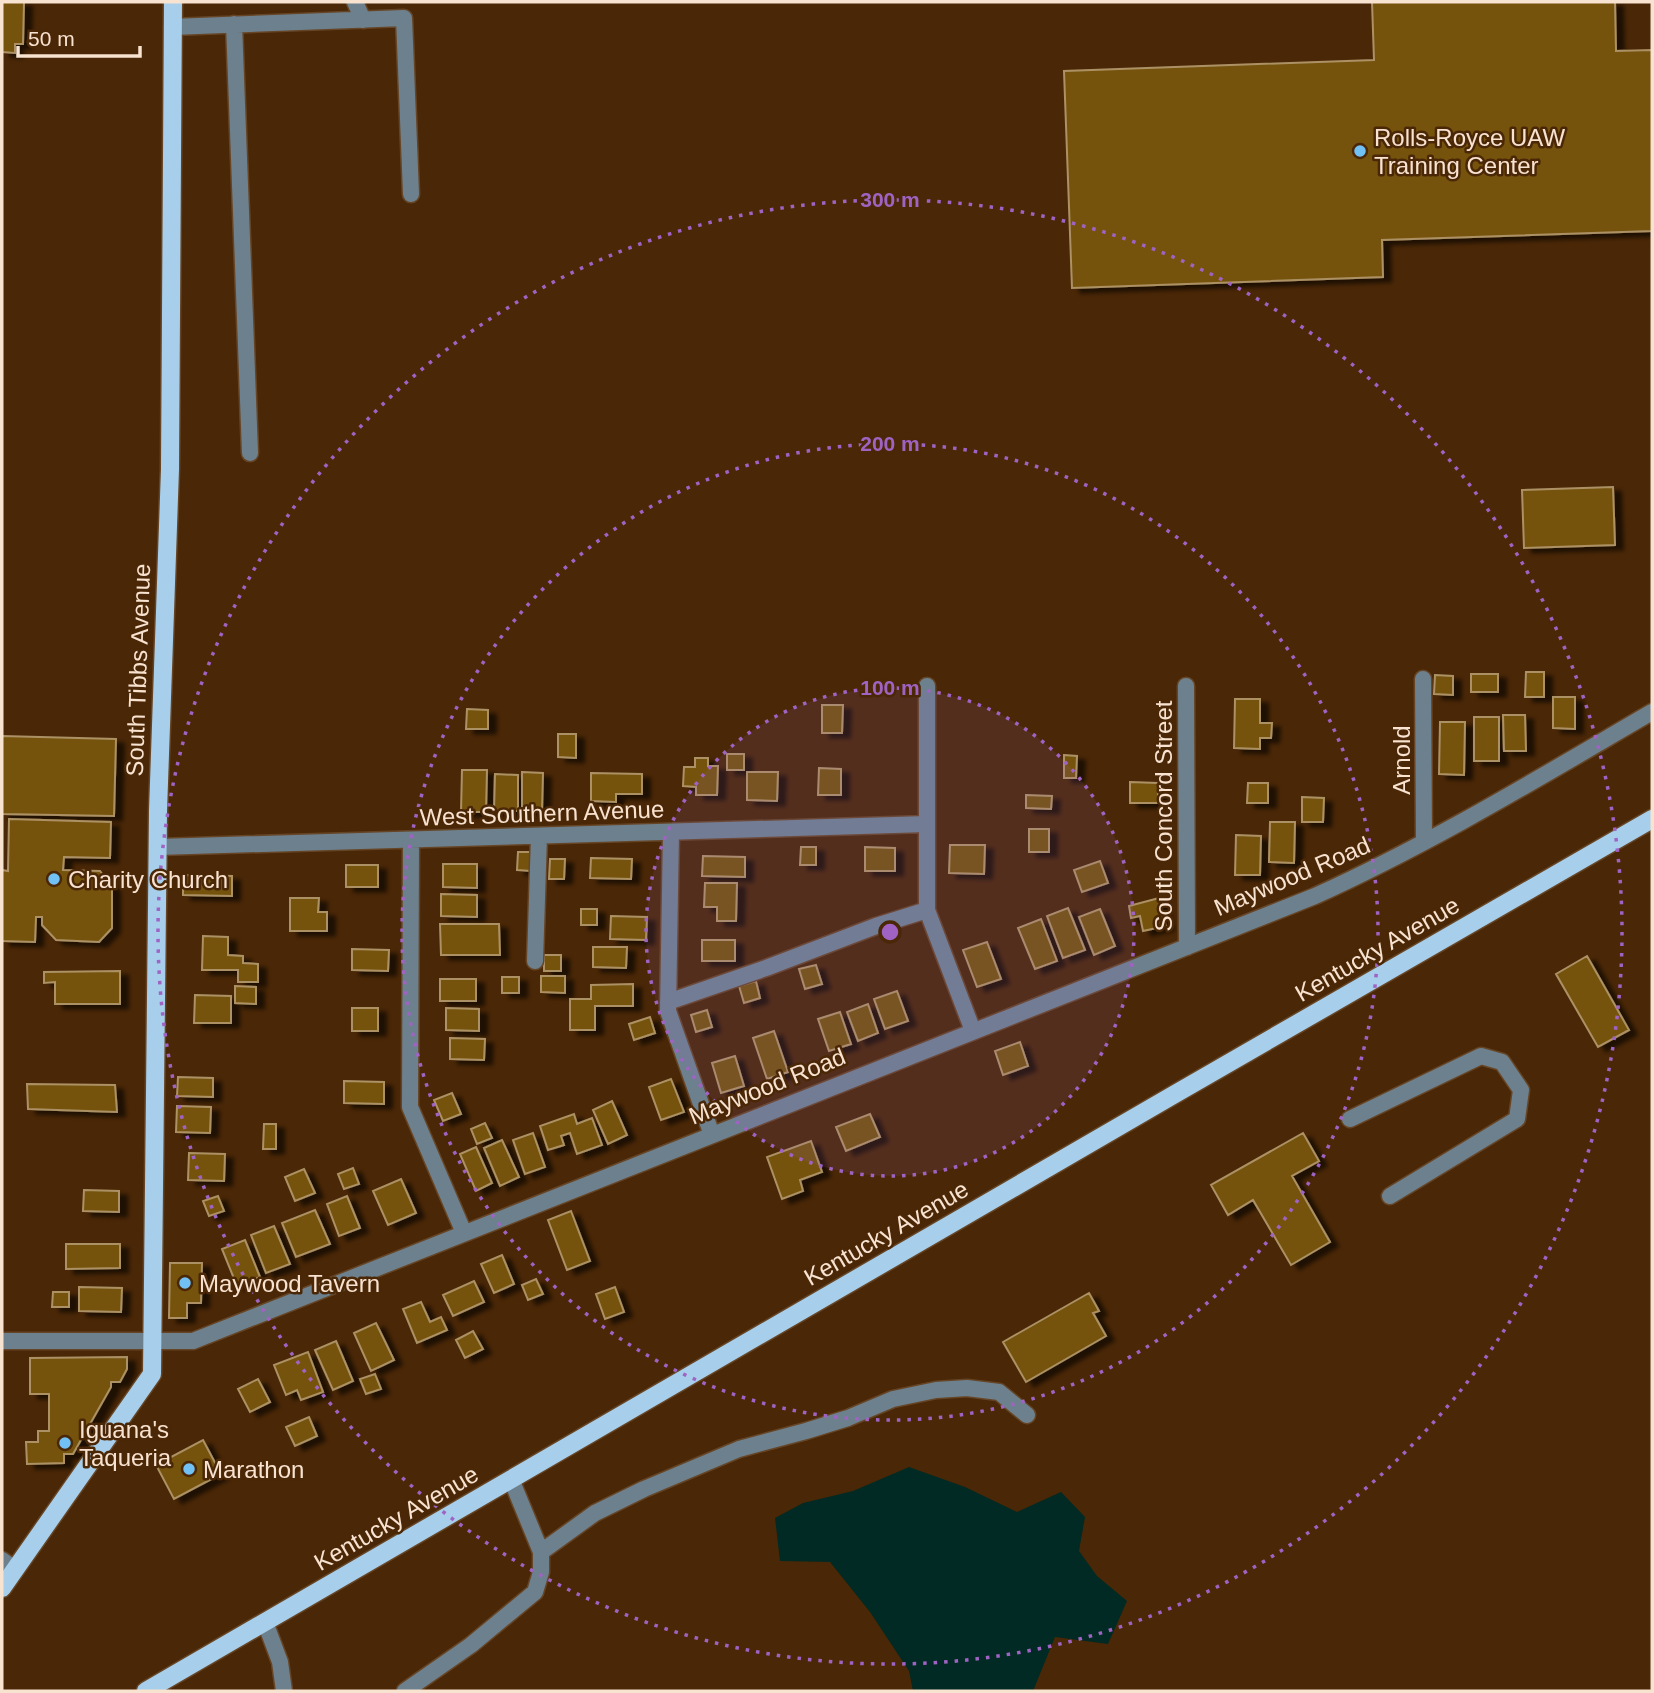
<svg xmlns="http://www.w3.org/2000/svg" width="1654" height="1693" font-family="Helvetica,sans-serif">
  <defs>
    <filter id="shadow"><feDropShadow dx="8" dy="4.5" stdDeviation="2" flood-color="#0009"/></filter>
  </defs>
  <rect width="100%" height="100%" fill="#4a2706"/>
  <path fill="#002a23" d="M909,1467l56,20 52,25 44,-20 24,25 -6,34 18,25 30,25 -19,43 -53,-7 -22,54h-120l-4,-20 -39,-59 -40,-50 -50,-1 -5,-43 28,-15 50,-12z"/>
  <path fill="#75530c" stroke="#ac9165" stroke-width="2" filter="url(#shadow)" d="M2,2h22l-1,42h-8v9l-13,-1z
    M1372,2h243l1,49 36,-1v181l-270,9 1,37 -311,11 -8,-217 310,-11z
    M1613,487l2,58 -91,3 -2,-58z
    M1526,672h18v25h-19z
    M1471,674h27v18h-27z
    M1435,675l18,1v19l-19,-1z
    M1553,697h22v32l-22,-1z
    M1235,699h25v24h12l-1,15h-11v11l-26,-1z
    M822,705h21l-1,28h-20z
    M467,709l21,1v19h-22z
    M1503,715h22l1,36h-22z
    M1474,717h25v44h-25z
    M1440,722h25l-1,53 -25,-1z
    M558,734h18v24l-18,-1z
    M2,736l114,3 -2,77 -112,-2z
    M727,754h17v16h-17z
    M1064,755l13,1 -1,22h-12z
    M695,758h13v8h10l-1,29h-21v-8l-13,-1 1,-19h11z
    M819,768l22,1v26h-23z
    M462,770h25l-1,42h-25z
    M522,772l21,1 -1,38h-20z
    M747,772h31l-1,29 -30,-1z
    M591,773l51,1v20h-26v8l-25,-1z
    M495,774l23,1v36h-24z
    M1130,782l28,1v20h-28z
    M1248,783h20v20h-21z
    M1026,795l26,1 -1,13 -25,-1z
    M1302,797l22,1 -1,24h-21z
    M9,819l102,3 -1,36 -46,-1 -1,13 37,1 12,16v41l-13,14 -43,-2 -14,-15v-8h-6l-1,25 -33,-1v-71l6,1z
    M1270,822h25l-1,41 -25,-1z
    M1029,829h20v23h-20z
    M1236,835l25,1 -1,39h-25z
    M950,845h35l-1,29 -35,-1z
    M801,847h15v18h-16z
    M865,847l30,1v23h-30z
    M518,852h14l-1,19 -14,-1z
    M703,856l42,1v20l-43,-1z
    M591,858l41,1 -1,20 -41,-1z
    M550,859h15l-1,20h-15z
    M1100,861l8,22 -26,9 -8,-22z
    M443,864h34v24l-34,-1z
    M346,865h32v22h-32z
    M183,875l49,1v20l-49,-1z
    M705,883h32l-1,38h-19v-14h-13z
    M441,894l36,1v22l-36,-1z
    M290,898h29l-1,14h9v19h-37z
    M1159,898l7,28 -23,5 -3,-15 -9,2 -2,-12z
    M1068,908l17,42 -22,8 -16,-42z
    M581,909h16v16h-16z
    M1100,909l15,37 -21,9 -15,-38z
    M611,916l36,1 -1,23 -36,-1z
    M1041,919l16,42 -22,8 -17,-41z
    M440,924h59l1,31h-59z
    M203,936l25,1v18l15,1v7l15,1v18h-20v-12h-36z
    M702,940h33v21h-33z
    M987,942l14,37 -24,8 -14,-37z
    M593,947h34l-1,21 -33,-1z
    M352,949l37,1 -1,21 -36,-1z
    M544,955h17v16h-17z
    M1587,956l42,74 -31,17 -42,-73z
    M816,965l6,19 -17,5 -6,-20z
    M120,971v33h-65v-22l-11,1v-11z
    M541,976h24v17l-24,-1z
    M502,977h17v16h-17z
    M440,979h36v22h-36z
    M756,981l4,17 -16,5 -5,-17z
    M633,984v22h-38v24h-25v-31h21v-14z
    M235,986l21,1v17l-21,-1z
    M897,991l11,30 -23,8 -11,-30z
    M195,995l36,1v27h-37z
    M868,1004l10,29 -20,8 -11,-29z
    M352,1008h26v23h-26z
    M446,1008l33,1v22l-33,-1z
    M707,1010l5,17 -16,5 -5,-17z
    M840,1012l11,32 -22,7 -11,-32z
    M650,1017l5,16 -21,7 -5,-16z
    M774,1031l14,41 -21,7 -14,-41z
    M450,1038l35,1 -1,21 -34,-1z
    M1020,1042l8,24 -25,9 -8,-24z
    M735,1056l9,30 -23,7 -9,-30z
    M178,1077l35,1v19l-36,-1z
    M671,1079l13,33 -23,8 -12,-33z
    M344,1081l40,1v22l-40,-1z
    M27,1084l88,1 2,27 -89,-3z
    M452,1093l9,21 -18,7 -9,-21z
    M612,1101l15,34 -19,9 -15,-34z
    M177,1106l34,1 -1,26 -34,-1z
    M574,1114l3,10 15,-6 10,27 -25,9 -7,-21 -9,3 3,9 -16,5 -8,-24z
    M870,1114l10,23 -34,14 -10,-24z
    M485,1123l7,15 -15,6 -6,-15z
    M264,1124h12v25h-13z
    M533,1133l12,34 -20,7 -12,-34z
    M1303,1133l16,28 -27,15 38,66 -39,23 -38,-65 -25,15 -17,-30z
    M502,1140l17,37 -19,9 -16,-38z
    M811,1141l11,31 -22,8 3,11 -21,8 -15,-42z
    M476,1147l16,36 -16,8 -16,-37z
    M189,1153l36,1 -1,27 -36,-1z
    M353,1168l6,16 -15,5 -6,-15z
    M304,1169l11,24 -20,8 -10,-24z
    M401,1179l15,34 -28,12 -15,-34z
    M84,1190l35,1v21l-36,-1z
    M218,1196l6,15 -15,5 -6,-15z
    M347,1196l13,32 -21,8 -12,-32z
    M315,1210l15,34 -34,13 -14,-34z
    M571,1211l19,50 -23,9 -19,-50z
    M274,1226l16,38 -24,9 -15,-38z
    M245,1240l15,37 -23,9 -15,-37z
    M66,1244h54v24l-54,1z
    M502,1255l12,29 -20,9 -13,-29z
    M170,1263h32l-1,40h-14v15h-18z
    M536,1279l7,15 -15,6 -6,-15z
    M474,1281l10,21 -31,14 -10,-21z
    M79,1287l43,1 -1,24 -42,-1z
    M615,1287l9,25 -19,7 -9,-25z
    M53,1292h16v15h-17z
    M1089,1293l10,18 -6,2 13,23 -80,46 -23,-40z
    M421,1302l9,20 11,-5 6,13 -30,13 -14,-34z
    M376,1323l18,37 -23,11 -17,-38z
    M473,1331l10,18 -18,9 -9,-18z
    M336,1341l17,40 -20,9 -18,-40z
    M308,1352l15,40 -22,8 -4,-10 -11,5 -12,-30z
    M127,1357v12l-7,13h-9v5l-38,67h-9v9l-37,1 -1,-22h12v-11h11v-37h-19v-36z
    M375,1374l6,15 -15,5 -6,-15z
    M258,1379l12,23 -20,10 -12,-23z
    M309,1417l8,19 -22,10 -9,-19z
    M203,1440l18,34 -47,25 -18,-34z"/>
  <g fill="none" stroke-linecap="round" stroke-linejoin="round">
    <g stroke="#664526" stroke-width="19">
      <path id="minor" d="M355,2l8,18
        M234,24l16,429
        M172,27l232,-9 7,176
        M1423,679l1,162
        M927,686v224l46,121
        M1186,686l1,261
        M671,832l-3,179 44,124
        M411,840l-1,267 54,126
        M158,847l769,-23
        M535,961l4,-125
        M668,1002l98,-34 110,-42 51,-16
        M1350,1119l131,-63 21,6 19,28 -4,29 -127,77
        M2,1341h191l1122,-445c117,-53 227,-120 337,-184
        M541,1552l54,-39 49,-24 95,-40 67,-18 42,-13 45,-19 43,-9 31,-2 32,4 28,23
        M2,1560l13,9
        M265,1622l15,40 4,29
        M405,1691l66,-46 64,-53 6,-20v-20l-30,-73"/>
    </g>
    <g stroke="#664526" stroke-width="21">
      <path id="major" d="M2,1588l150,-214 6,-563 12,-342 3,-467
        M146,1691l1029,-597 477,-275"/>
    </g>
    <use href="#minor" stroke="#6d808e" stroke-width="16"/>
    <use href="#major" stroke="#a7cfeb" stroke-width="18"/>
  </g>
  <circle cx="890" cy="932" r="244" fill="#a063c4" fill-opacity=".12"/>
  <g fill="none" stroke="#a063c4" stroke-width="3.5" stroke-dasharray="3.5 7">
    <circle cx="890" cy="932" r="244"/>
    <circle cx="890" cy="932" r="488"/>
    <circle cx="890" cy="932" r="732"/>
  </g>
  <g fill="#72c1f5" stroke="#4a2706" stroke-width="2.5">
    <circle cx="1360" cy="151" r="7"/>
    <circle cx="54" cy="879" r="7"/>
    <circle cx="185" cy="1283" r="7"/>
    <circle cx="65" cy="1443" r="7"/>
    <circle cx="189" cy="1469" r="7"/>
  </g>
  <g text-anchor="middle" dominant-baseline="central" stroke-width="5" stroke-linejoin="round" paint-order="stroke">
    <g font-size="24" fill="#f8e2d0" stroke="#4a2706" text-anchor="start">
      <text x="1374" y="137">Rolls-Royce UAW<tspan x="1374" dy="28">Training Center</tspan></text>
      <text x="68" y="879">Charity Church</text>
      <text x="199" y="1283">Maywood Tavern</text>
      <text x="79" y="1429">Iguana's<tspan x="79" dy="28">Taqueria</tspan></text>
      <text x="203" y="1469">Marathon</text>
    </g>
    <g font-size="24" fill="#f8e2d0" stroke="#4a2706">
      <text transform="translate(138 670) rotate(-88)">South Tibbs Avenue</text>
      <text transform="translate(1401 760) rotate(-90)">Arnold</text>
      <text transform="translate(542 813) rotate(-2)">West Southern Avenue</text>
      <text transform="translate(1163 816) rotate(-90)">South Concord Street</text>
      <text transform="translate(1292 876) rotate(-23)">Maywood Road</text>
      <text transform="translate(1377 949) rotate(-30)">Kentucky Avenue</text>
      <text transform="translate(767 1086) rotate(-22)">Maywood Road</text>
      <text transform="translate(886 1233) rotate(-30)">Kentucky Avenue</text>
      <text transform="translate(396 1518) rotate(-30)">Kentucky Avenue</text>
    </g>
  </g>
  <circle cx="890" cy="932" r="10" fill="#a063c4" stroke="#4a2706" stroke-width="3.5"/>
  <g font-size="21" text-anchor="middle" font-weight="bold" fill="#a063c4" stroke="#4a2706" stroke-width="5" stroke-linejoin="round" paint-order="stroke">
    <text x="890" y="207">300 m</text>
    <text x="890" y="451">200 m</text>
    <text x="890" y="695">100 m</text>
  </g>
  <rect width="1654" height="1693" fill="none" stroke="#f8e2d0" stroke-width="7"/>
  <path d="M18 46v10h122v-10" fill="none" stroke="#f8e2d0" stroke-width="3.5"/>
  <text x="28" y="46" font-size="21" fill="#f8e2d0" stroke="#4a2706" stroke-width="5" paint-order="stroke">50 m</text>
</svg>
